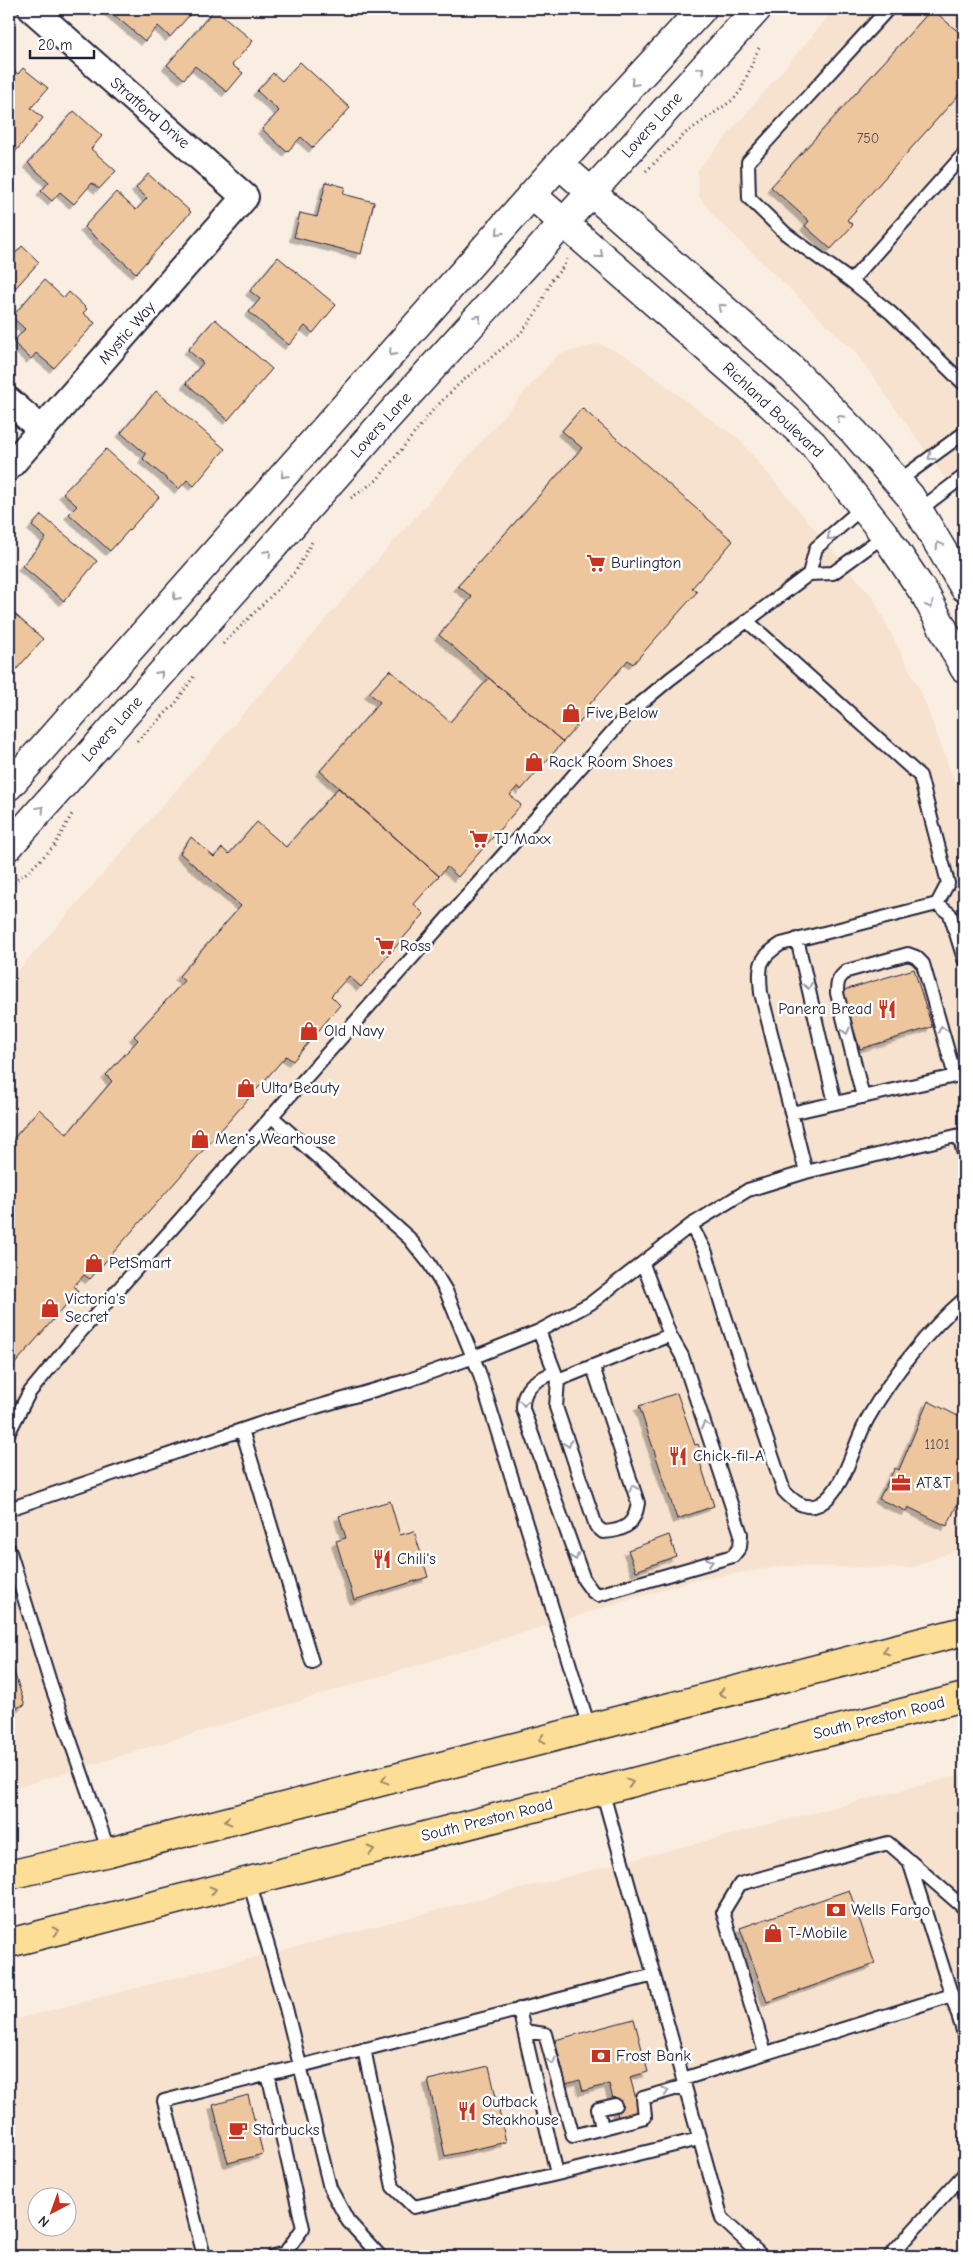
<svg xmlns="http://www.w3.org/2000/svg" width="973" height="2265" font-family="'Comic Neue',sans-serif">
  <defs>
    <filter id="shadow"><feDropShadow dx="-4.5" dy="4.5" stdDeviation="0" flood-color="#0004"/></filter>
  </defs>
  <rect width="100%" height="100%" fill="#faeee2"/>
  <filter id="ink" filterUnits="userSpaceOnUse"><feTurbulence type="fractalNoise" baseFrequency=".02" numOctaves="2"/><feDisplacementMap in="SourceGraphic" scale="10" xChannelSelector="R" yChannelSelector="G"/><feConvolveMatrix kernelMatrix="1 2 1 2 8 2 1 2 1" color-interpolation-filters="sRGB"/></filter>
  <g filter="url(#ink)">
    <path fill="#f6e2ce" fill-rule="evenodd" d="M835,9h129v496l-108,-152 -141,-136 -16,-20 -2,-26z
      M600,344l25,11 96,72 16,10 136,161 48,94 35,94 8,28v733l-53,21 -128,-2 -92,15 -682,209v-809l549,-627z
      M964,1774v482h-955v-235zM38,2198h30v30h-30z"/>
    <path fill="#eec69e" stroke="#22223b" filter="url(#shadow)" d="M107,9h88l-25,28 -12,-11 -13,15z
      M215,9l38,32 -21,24 11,8 -16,19 -32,-26 -11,13 -17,-14z
      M932,9l32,28v52l-117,131 6,5 -22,24 -26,-23 4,-5 -38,-34z
      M300,62l50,46 -37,40 -12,-11 -14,15 -25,-23 17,-18 -22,-20 16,-18 9,8z
      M9,66l9,8 5,-6 25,20 -17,20 12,10 -32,39 -2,-2z
      M74,111l28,25 -11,13 25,22 -17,18 -7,-6 -18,21 -14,-12 -8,9 -11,-10 8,-9 -21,-19z
      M148,174l43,38 -55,61 -52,-46 32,-35 20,18 11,-12 -11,-10z
      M326,182l19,5 -2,7 31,8 -13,52 -67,-17 6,-24 17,4z
      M9,246l7,7 6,-7 17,16 -30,33z
      M278,257l58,48 -23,28 -8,-7 -16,19 -40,-33 11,-13 -10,-8z
      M44,280l20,18 5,-6 18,17 -4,4 12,10 -41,45 -18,-15 -5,6 -18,-17 12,-13 -13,-12z
      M215,319l57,50 -44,51 -42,-37 17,-20 -15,-13z
      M156,391l69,58 -31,37 -7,-6 -8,9 -36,-30 3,-5 -25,-21z
      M582,408l151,133 -41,47 5,4 -64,72 -5,-4 -39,45 3,3 -29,34 -124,-107 33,-38 -14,-11 124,-138 -20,-17z
      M106,449l53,48 -49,54 -41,-37 8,-8 -14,-13z
      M41,515l56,46 -33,40 -42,-35 24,-28 -14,-12z
      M9,609l34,30 -34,39z
      M390,670l60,52 39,-44 74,64 -42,48 -3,-4 -8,9 11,10 -63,72 -11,-10 -8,9 -119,-105 60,-69 -11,-9z
      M338,788l101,88 -25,28 10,10 -63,73 -12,-11 -18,20 9,9 -47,56 -7,-5 -196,223 -6,-4 -10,11 4,5 -65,75 -4,-4v-218l30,-35 28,25 45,-53 -6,-6 32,-35 -4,-4 50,-55 -5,-5 62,-70 -61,-53 11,-16 23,20 8,-9 7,6 28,-32 29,25z
      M914,969l18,58 -72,22 -19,-58z
      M677,1393l18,52 3,-1 4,11 -4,1 16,50 -37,13 -38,-113z
      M928,1401l36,18v71l-17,36 -39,-19 -2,4 -27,-12 16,-31 4,2z
      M390,1501l10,34 14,-4 14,46 -74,23 -18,-59 10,-3 -7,-22z
      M669,1535l7,21 -40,15 -8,-21z
      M9,1657l16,48 -16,5z
      M849,1890l26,74 -108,38 -27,-74z
      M634,2019l14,53 -18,5 10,37 -21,6 -10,-36 -26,7 -3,-11 -14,4 -11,-44z
      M489,2066l17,76 -61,14 -17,-76z
      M248,2095l15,59 -35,9 -15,-58z"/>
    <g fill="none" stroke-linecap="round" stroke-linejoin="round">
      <g stroke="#22223b" stroke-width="16">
        <path id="lane" d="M888,9l-140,153 1,36 37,36 65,47 40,32 73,71
          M851,281l113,-127
          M897,482l67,-49
          M918,511l46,-35
          M809,574l7,-26 47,-41
          M747,621l173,155 28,107 -11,21 -156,40c-24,15 -22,23 -20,49l45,179
          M937,904l13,10 14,45
          M797,939l38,164
          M863,1097l-26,-104c0,-11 1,-15 10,-22l61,-17 8,3 7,7 32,112
          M791,1113l173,-39
          M271,1116l138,122 20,25 17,28 33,81 110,355
          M959,1136l5,18
          M691,1225l15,28 18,60 60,178c9,10 21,20 36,13 25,-14 34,-62 48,-86 24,-42 60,-88 96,-119
          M539,1331l19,49 112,-45 -27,-71
          M555,1372c-19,8 -33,14 -32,37l61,171 8,11 6,4 135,-39 7,-9 1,-13 -59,-178 -12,-21
          M558,1380l-2,27 40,119 7,6c22,-1 32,-8 35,-29l-45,-136
          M242,1430l70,232
          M9,1432l20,-39 40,-48 559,-631 42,-35 139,-105 24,-1 52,-38
          M9,1509l259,-88 141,-41 65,-23 65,-26 52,-28 100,-78 57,-35 58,-18 158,-38
          M9,1549l41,133 59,170
          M602,1790l120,429 40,37
          M910,1861l54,47
          M249,1881l37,127 44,180 18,33 32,35
          M519,2009l38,165 142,-35
          M524,2031l21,3 28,102 72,-19 -2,-19 42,-12
          M364,2049l29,138 21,20 143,-33
          M765,2053l-42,-141 17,-28 148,-41 21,18 55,173
          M268,2074l35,154 -18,25 -12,3
          M683,2079l269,-84
          M602,2128l-4,-19 17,-4
          M202,2256h2l-40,-155 490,-126
          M890,2256l74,-82"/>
      </g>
      <g stroke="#22223b" stroke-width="30">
        <path id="street" d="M9,401l33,29
          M9,467l236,-270 -213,-188"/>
      </g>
      <g stroke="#22223b" stroke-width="31">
        <path id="secondary" d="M559,164l233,205 62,63 56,64 54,91
          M532,195l235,206 46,43 72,91 41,61 38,72
          M9,786l550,-622 143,-155
          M9,846l376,-426 372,-411"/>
      </g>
      <g stroke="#22223b" stroke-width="31">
        <path id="primary" d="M9,1875l100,-23 855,-221
          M9,1943l955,-246"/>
      </g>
      <path stroke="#22223b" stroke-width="3" stroke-dasharray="1 4" stroke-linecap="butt" d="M646,171l40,-38 48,-34 7,-9 19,-45
        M351,498l26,-18 56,-70 26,-26 62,-51 18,-24 12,-28 12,-14 4,-8
        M223,644l73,-73 17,-31
        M137,741l38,-37 19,-28
        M9,885l20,-14 26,-26 17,-31"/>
      <use href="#lane" stroke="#fff" stroke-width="12"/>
      <use href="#street" stroke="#fff" stroke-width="26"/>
      <use href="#secondary" stroke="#fff" stroke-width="28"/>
      <use href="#primary" stroke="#fdde96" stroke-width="28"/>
    </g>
    <defs><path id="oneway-chevron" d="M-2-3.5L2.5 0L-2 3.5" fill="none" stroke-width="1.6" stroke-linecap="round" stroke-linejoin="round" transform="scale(1.25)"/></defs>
    <g stroke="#9c9ca7">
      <use href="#oneway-chevron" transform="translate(701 70) rotate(-48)"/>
      <use href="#oneway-chevron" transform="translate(634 83) rotate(133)"/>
      <use href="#oneway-chevron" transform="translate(499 232) rotate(132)"/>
      <use href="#oneway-chevron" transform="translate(600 255) rotate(41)"/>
      <use href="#oneway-chevron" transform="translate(721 307) rotate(-139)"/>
      <use href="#oneway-chevron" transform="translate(478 318) rotate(-48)"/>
      <use href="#oneway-chevron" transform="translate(392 353) rotate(132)"/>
      <use href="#oneway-chevron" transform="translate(840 418) rotate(-134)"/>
      <use href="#oneway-chevron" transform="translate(931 457) rotate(144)"/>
      <use href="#oneway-chevron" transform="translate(284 475) rotate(132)"/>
      <use href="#oneway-chevron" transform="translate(830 537) rotate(140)"/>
      <use href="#oneway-chevron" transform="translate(939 545) rotate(-121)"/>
      <use href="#oneway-chevron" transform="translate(268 553) rotate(-48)"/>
      <use href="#oneway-chevron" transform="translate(176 597) rotate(132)"/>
      <use href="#oneway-chevron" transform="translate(930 605) rotate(62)"/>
      <use href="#oneway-chevron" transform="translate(160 674) rotate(-48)"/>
      <use href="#oneway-chevron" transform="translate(41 809) rotate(-48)"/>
      <use href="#oneway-chevron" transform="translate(808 986) rotate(77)"/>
      <use href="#oneway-chevron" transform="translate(942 1029) rotate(-105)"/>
      <use href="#oneway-chevron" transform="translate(846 1031) rotate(76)"/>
      <use href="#oneway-chevron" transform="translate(524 1403) rotate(90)"/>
      <use href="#oneway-chevron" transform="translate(705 1425) rotate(-108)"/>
      <use href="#oneway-chevron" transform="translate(568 1444) rotate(71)"/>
      <use href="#oneway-chevron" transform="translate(633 1488) rotate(-109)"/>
      <use href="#oneway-chevron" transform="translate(575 1557) rotate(70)"/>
      <use href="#oneway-chevron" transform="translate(710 1562) rotate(-16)"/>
      <use href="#oneway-chevron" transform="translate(552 2061) rotate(75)"/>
      <use href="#oneway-chevron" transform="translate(666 2091) rotate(-16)"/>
    </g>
    <g stroke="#9a896d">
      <use href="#oneway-chevron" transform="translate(886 1651) rotate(166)"/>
      <use href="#oneway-chevron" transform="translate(722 1693) rotate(166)"/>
      <use href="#oneway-chevron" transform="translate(542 1739) rotate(165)"/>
      <use href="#oneway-chevron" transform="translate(385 1780) rotate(165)"/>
      <use href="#oneway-chevron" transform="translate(630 1783) rotate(-15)"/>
      <use href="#oneway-chevron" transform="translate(228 1821) rotate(165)"/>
      <use href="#oneway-chevron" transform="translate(371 1850) rotate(-14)"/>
      <use href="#oneway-chevron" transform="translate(213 1890) rotate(-14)"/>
      <use href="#oneway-chevron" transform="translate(56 1931) rotate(-14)"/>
    </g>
  </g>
  <defs>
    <g id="supermarket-bare" transform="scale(1.5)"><path d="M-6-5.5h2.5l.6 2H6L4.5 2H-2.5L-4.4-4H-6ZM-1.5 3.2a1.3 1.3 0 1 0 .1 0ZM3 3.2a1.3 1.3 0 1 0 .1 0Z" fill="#c8321e" stroke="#fff" stroke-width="2.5" paint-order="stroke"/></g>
    <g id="shop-bare" transform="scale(1.5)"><path d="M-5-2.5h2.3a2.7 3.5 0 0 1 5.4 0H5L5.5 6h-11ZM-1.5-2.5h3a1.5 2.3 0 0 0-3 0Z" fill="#c8321e" stroke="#fff" stroke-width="2.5" paint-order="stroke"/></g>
    <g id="restaurant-bare" transform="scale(1.5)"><path d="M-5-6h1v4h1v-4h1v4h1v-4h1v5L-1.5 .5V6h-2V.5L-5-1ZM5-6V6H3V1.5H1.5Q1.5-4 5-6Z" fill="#c8321e" stroke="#fff" stroke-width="2.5" paint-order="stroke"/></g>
    <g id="office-bare" transform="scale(1.5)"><path d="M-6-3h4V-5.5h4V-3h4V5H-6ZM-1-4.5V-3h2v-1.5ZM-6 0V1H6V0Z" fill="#c8321e" stroke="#fff" stroke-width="2.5" paint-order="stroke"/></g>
    <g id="bank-bare" transform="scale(1.5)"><path d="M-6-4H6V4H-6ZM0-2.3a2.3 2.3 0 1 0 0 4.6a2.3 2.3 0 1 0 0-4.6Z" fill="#c8321e" stroke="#fff" stroke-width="2.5" paint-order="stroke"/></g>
    <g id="cafe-bare" transform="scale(1.5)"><path d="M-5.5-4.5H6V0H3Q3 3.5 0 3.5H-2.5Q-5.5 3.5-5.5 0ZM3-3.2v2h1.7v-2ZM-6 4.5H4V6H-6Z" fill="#c8321e" stroke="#fff" stroke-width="2.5" paint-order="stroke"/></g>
  </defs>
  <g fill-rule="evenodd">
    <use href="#supermarket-bare" x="596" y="563"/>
    <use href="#shop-bare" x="571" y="713"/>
    <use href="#shop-bare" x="534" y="762"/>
    <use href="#supermarket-bare" x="479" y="839"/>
    <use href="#supermarket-bare" x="385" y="946"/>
    <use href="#restaurant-bare" x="887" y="1009"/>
    <use href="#shop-bare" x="309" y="1031"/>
    <use href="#shop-bare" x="246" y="1088"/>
    <use href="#shop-bare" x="200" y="1139"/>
    <use href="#shop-bare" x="94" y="1263"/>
    <use href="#shop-bare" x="50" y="1308"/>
    <use href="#restaurant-bare" x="678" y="1456"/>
    <use href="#office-bare" x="901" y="1483"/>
    <use href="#restaurant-bare" x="382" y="1559"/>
    <use href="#bank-bare" x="836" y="1910"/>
    <use href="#shop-bare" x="773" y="1933"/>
    <use href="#bank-bare" x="601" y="2056"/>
    <use href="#restaurant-bare" x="467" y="2111"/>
    <use href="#cafe-bare" x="238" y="2130"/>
  </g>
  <g text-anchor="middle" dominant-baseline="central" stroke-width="5" stroke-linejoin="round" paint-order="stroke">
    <g font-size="14" fill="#554b54">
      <text x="868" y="138">750</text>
      <text x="937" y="1444">1101</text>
    </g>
    <g font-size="16" fill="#22223b" stroke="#fff">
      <text transform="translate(150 113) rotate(41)">Stratford Drive</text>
      <text transform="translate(652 125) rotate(-48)">Lovers Lane</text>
      <text transform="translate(127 333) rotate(-49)">Mystic Way</text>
      <text transform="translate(773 410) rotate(43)">Richland Boulevard</text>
      <text transform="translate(381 425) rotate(-48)">Lovers Lane</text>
      <text transform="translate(112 729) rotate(-48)">Lovers Lane</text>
      <text transform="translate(879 1718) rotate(-14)">South Preston Road</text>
      <text transform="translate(487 1820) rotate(-14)">South Preston Road</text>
    </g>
    <g font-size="16" fill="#22223b" stroke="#fff" text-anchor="start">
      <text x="611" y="563">Burlington</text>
      <text x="586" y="713">Five Below</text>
      <text x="549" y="762">Rack Room Shoes</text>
      <text x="494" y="839">TJ Maxx</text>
      <text x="400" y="946">Ross</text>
      <text x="872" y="1009" text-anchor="end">Panera Bread</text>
      <text x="324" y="1031">Old Navy</text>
      <text x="261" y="1088">Ulta Beauty</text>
      <text x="215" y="1139">Men's Wearhouse</text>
      <text x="109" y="1263">PetSmart</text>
      <text x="65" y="1299">Victoria's<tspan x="65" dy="18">Secret</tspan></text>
      <text x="693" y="1456">Chick-fil-A</text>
      <text x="916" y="1483">AT&amp;T</text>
      <text x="397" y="1559">Chili's</text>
      <text x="851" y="1910">Wells Fargo</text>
      <text x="788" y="1933">T-Mobile</text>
      <text x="616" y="2056">Frost Bank</text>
      <text x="482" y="2102">Outback<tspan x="482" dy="18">Steakhouse</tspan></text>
      <text x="253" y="2130">Starbucks</text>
    </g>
  </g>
  <rect width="973" height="2265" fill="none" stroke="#fff" stroke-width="30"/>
  <rect x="15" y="15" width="943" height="2235" fill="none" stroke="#22223b" stroke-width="2" filter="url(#ink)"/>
  <g transform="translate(52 2212) rotate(221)"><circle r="24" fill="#ffffff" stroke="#a7a7b1"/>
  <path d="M0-4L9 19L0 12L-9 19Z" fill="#c8321e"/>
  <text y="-8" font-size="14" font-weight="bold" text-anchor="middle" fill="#22223b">N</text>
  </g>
  <path d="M30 50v8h64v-8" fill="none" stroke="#22223b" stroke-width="2.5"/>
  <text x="38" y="50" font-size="15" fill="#22223b" stroke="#ffffff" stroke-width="4" paint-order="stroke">20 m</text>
</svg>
